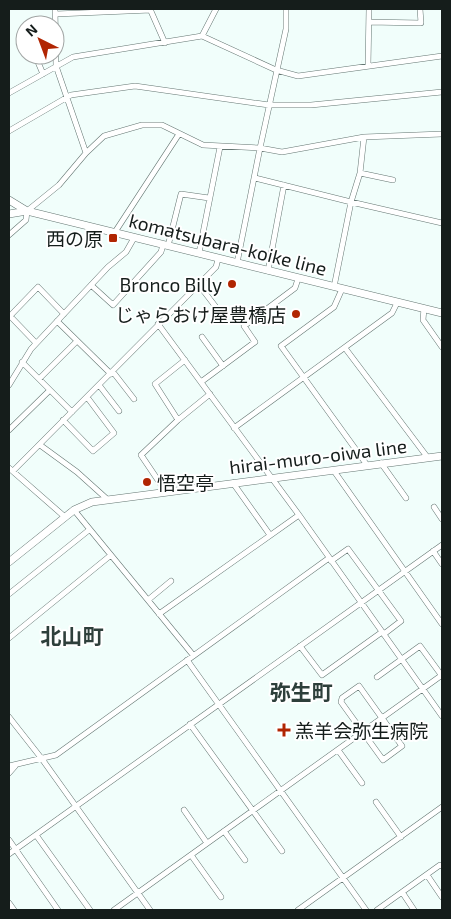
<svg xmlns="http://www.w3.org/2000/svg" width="451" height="919" font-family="'Exo 2','Noto Sans JP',sans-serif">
  <rect width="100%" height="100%" fill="#f1fefb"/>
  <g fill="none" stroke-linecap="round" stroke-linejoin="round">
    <g stroke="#647672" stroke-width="6">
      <path id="street" d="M55,9l1,57 30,87
        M150,9l15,34
        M56,14l95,-4
        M369,22l52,1 -1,-14
        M202,36l14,-27
        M35,55l8,19
        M368,66l1,-57
        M9,93l64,-36 129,-21 74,34 22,6 144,-20
        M9,131l62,-36 64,-9 134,19h42l131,-13
        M360,173l33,7
        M255,178l96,24 91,21
        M115,232l64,-98
        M9,235l17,-15 1,-9 32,-26 27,-32 18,-17 38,-11h20l41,20 57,3 22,4 82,-15 78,-3
        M168,246l13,-52 28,4
        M199,253l21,-106
        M237,263l23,-115 26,-119v-20
        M268,271l16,-86
        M91,285l22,20 48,-53 2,-7
        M199,285l20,26
        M334,287l17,-85 9,-29 4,-36
        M342,289l-8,18 -53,39 86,119
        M424,308l-1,12 19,27
        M57,321l54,53
        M158,324l141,191 143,201
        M202,337l21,29
        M36,343l-26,-27 28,-29 26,27
        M345,348l83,110
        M22,362l50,50
        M113,372l21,27
        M39,379l38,-38
        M201,382l54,-40 -11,-16 51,-38 3,-9
        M9,385l22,-36 77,-82 18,-15 8,-14
        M99,385l20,26
        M63,420l30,31 21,-18 -27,-36
        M178,420l-23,-36 30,-24
        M234,428l158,-115 5,-10
        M9,430l41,-40
        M40,445l37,27 30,27
        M381,463l25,35
        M9,468l56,49
        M13,471l203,-204 2,-8
        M334,471l108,153
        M233,483l37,52
        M166,492l-25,-37 37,-35 32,-26
        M434,507l8,12
        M74,510l119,145
        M433,551l9,13
        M331,561l17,-12 53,72 -17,13
        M9,594l80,-64
        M148,600l23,-19
        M159,614l140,-99
        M9,638l102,-83
        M300,646l22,29 60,-43
        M187,660l179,250
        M377,677l43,-31 22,30
        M359,686l43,60 -19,14 -42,-58 1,-4z
        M9,717l33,42 108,151
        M190,724l92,127
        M338,750l24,33
        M9,766l47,-11 273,-197
        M9,773l7,-8
        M376,802l25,35
        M184,810l23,33
        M224,831l21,29
        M36,835l54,75
        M9,840l49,70
        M9,854l433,-309
        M191,855l30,42
        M427,875l15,22
        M402,892l12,18
        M9,903l5,7
        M114,910l328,-235
        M298,910l144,-103
        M377,910l63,-45 2,1"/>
    </g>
    <g stroke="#647672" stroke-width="8">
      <path id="secondary" d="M9,200l18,11 415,102
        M9,214l18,-3
        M9,562l65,-52 18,-8 350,-46"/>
    </g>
    <use href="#street" stroke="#fff" stroke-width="5"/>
    <use href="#secondary" stroke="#fff" stroke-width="7"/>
  </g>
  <g fill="#b12502" stroke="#fff" stroke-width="2">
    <rect x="108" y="233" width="10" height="10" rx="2.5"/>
    <circle cx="232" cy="284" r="5"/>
    <circle cx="296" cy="314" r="5"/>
    <circle cx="147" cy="482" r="5"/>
    <path d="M281.5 722.5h5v5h5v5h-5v5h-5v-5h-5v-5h5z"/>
  </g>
  <g text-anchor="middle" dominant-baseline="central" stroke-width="4" stroke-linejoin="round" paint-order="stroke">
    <g font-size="19" fill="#151d1b" stroke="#fff" text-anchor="end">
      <text x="103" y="238">西の原</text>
      <text x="222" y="284">Bronco Billy</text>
      <text x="286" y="314">じゃらおけ屋豊橋店</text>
      <text x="157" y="482" text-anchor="start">悟空亭</text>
      <text x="295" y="730" text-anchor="start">羔羊会弥生病院</text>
    </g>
    <g font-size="19" fill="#151d1b" stroke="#fff">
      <text transform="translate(228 244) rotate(14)">komatsubara-koike line</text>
      <text transform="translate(318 456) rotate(-7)">hirai-muro-oiwa line</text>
    </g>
    <g font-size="21" font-weight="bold" fill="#2e3f3b" stroke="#fff">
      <text x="72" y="635">北山町</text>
      <text x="301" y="691">弥生町</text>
    </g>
  </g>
  <rect width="451" height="919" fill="none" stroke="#151d1b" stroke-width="20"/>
  <g transform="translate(40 40) rotate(318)"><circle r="24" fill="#ffffff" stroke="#a1a5a4"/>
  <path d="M0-4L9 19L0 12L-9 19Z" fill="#b12502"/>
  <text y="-8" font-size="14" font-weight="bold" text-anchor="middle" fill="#151d1b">N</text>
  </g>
</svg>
